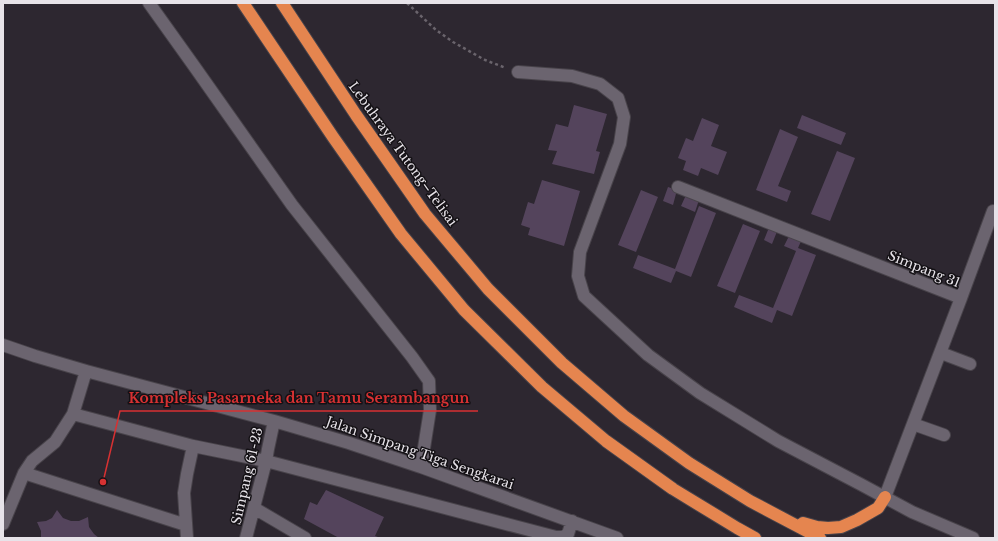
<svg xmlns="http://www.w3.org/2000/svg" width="998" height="541" font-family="'Libre Baskerville',serif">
  <rect width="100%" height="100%" fill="#2d2730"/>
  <path fill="#54445c" d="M574,105l33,9 -11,37 4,1 -6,22 -42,-10 5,-13 -9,-1 8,-26 12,3z
    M802,115l44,18 -5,12 -44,-17z
    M702,118l17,7 -8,21 16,6 -9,23 -17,-7 -3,8 -15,-6 3,-9 -8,-3 8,-20 7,3z
    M780,129l18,8 -20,49 13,5 -4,11 -31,-12z
    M837,151l18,7 -25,63 -19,-7z
    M542,180l38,11 -16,55 -36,-11 2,-7 -9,-3 7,-23 6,2z
    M668,187l9,3 -4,15 -10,-4z
    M641,190l17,7 -22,55 -18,-7z
    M686,195l13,5 -4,12 -14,-6z
    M699,206l17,7 -25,64 -15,-6 -5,12 -38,-15 5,-13 37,14z
    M743,224l17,7 -25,62 -18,-7z
    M770,225l8,4 -6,15 -8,-4z
    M790,234l12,5 -4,9 18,7 -24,61 -15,-6 -5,13 -38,-16 5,-12 34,13 23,-57 -12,-5z
    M326,490l58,27 -9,19 6,2h-42l-35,-19 6,-17 7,3z
    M57,510l6,8 8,3h8l9,-4 1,10 5,7 5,4h-58v-7l-4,-9 9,-1 6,-3z"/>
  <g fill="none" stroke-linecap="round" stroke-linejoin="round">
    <g stroke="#48434a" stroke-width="14">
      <path id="minor" d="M149,3l45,63 98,139 120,152 17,24 1,29 -9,57
        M518,72l54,4 28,8 18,14 6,19 -4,27 -40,108 -2,24 6,20 64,59 52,38 78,48 84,44 50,27 61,26
        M678,187l283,111 -76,199
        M961,298l32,-87
        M3,345l32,11 51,15 188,50 75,22 72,24 196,71
        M941,353l29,11
        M73,414l120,32 73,15 290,76h7l5,-3 4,-13
        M913,424l31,11
        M24,473l162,52
        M254,508l51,30
        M3,524l21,-51 8,-12 23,-19 18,-28 13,-43
        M187,538l-3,-45 3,-19 6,-28
        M246,538l20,-77 2,-12 6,-28"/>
    </g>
    <g stroke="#48434a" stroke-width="14">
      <path id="highway" d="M243,3l90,134 68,97 63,76 78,77 64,54 67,48 64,39 18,10
        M282,3l74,112 69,99 63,75 74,74 62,53 65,47 61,38 70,37
        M803,523l14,4 11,1 13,-1 16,-7 21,-12 7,-11"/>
    </g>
    <path stroke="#6a646c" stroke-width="2.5" stroke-dasharray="3 3" stroke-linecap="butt" d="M407,3l29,27 17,12 32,18 21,8"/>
    <use href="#minor" stroke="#6b646f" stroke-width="12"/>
    <use href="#highway" stroke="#e5854f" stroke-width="12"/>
  </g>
  <g text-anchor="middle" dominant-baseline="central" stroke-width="3" stroke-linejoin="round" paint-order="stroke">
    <g font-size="13" fill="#e7e3e9" stroke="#141115">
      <text transform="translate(403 154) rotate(54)">Lebuhraya Tutong–Telisai</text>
      <text transform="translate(924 269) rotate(22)">Simpang 31</text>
      <text transform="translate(420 453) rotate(19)">Jalan Simpang Tiga Sengkarai</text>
      <text transform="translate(247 476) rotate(-77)">Simpang 61-23</text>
    </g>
  </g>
  <path fill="none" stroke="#d73132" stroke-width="1.5" d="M103 482L120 411H478"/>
  <circle fill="#d73132" stroke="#141115" stroke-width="1.5" cx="103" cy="482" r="4"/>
  <g font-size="14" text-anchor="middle" font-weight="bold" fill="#d73132" stroke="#141115" stroke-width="3" stroke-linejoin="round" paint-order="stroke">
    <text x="299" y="403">Kompleks Pasarneka dan Tamu Serambangun</text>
  </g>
  <rect width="998" height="541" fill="none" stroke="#e7e3e9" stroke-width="8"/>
</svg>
